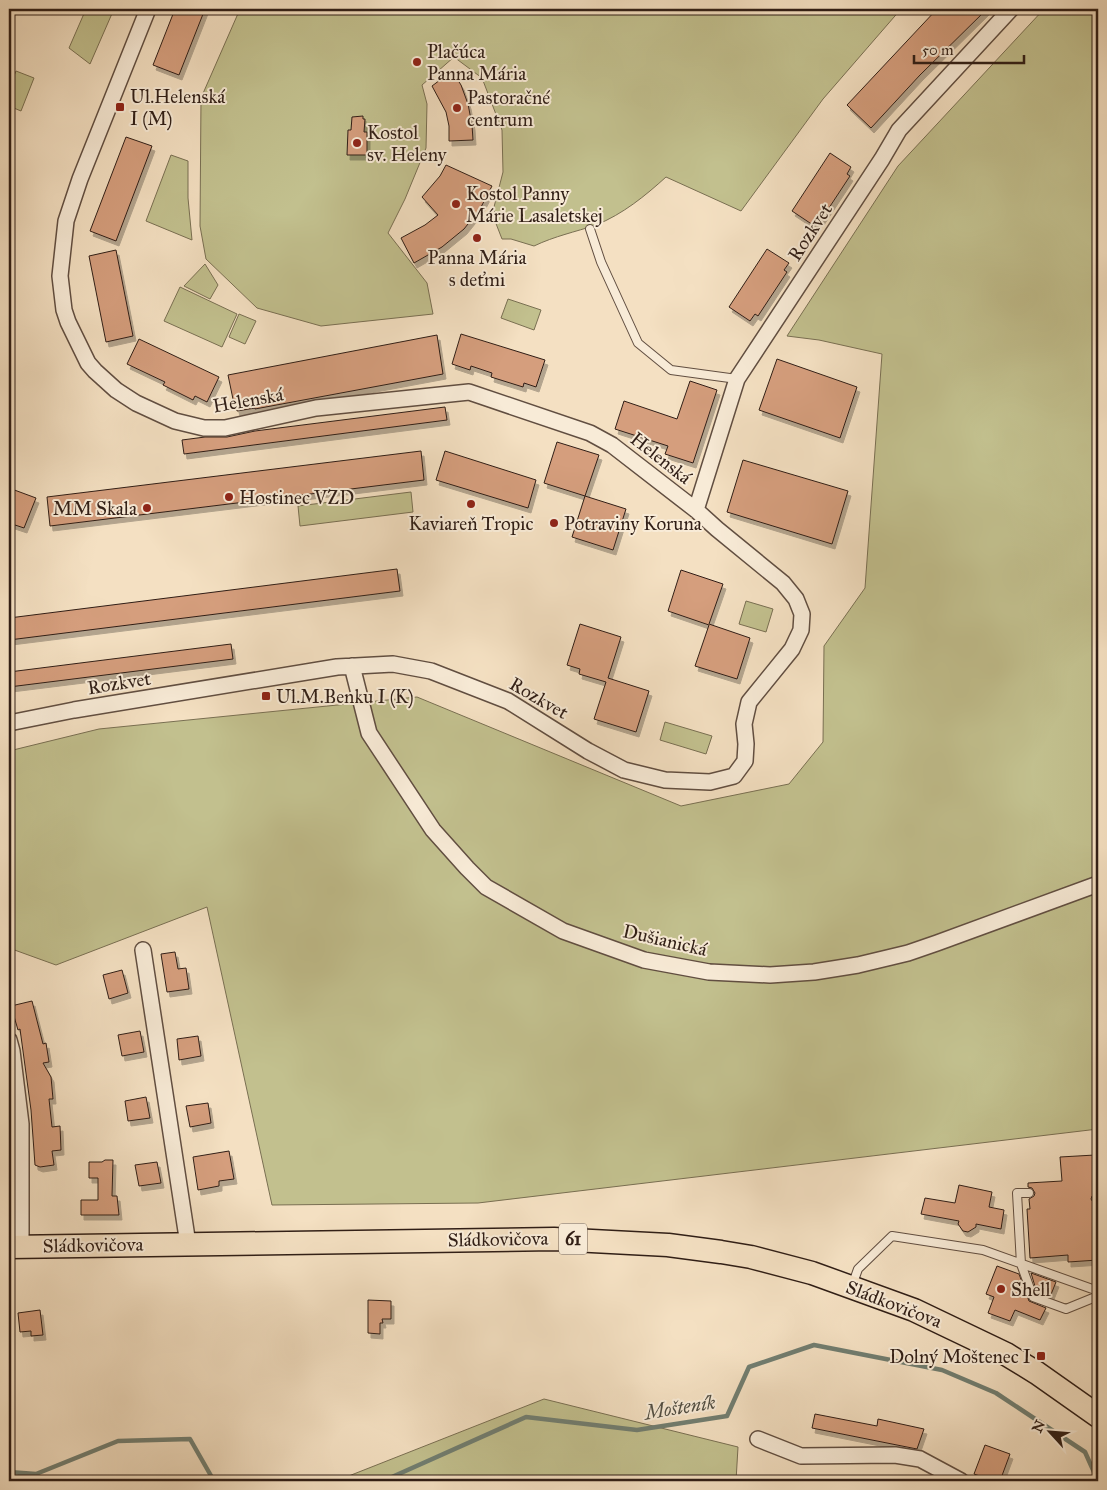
<svg xmlns="http://www.w3.org/2000/svg" width="1107" height="1490" font-family="'IM FELL Great Primer',serif">
  <defs>
    <filter id="shadow"><feDropShadow dx="3" dy="5" stdDeviation="0" flood-color="#0004"/></filter>
  </defs>
  <rect width="100%" height="100%" fill="#f4e0c2"/>
  <filter id="stains"><feTurbulence type="fractalNoise" baseFrequency=".004" numOctaves="4"/><feColorMatrix values="0 0 0 0 .2 0 0 0 0 .09 0 0 0 0 .02 0 0 0 .5 -.17"/></filter>
  <radialGradient id="worn" r=".72"><stop offset=".6" stop-color="#630" stop-opacity="0"/><stop offset="1" stop-color="#630" stop-opacity=".3"/></radialGradient>
  <path fill="#c2c08e" stroke="#796f52" d="M86,9h28l-24,55 -21,-16z
    M240,9h661l-78,90 -82,112 -75,-34c-21,19 -43,37 -70,48 -21,7 -41,11 -62,21l-23,-7h-9l-7,-18 -1,-14 9,-35 -1,-42 -20,-52 -28,-21 -32,28 5,19 -1,44 -21,51 -17,34 39,50 6,31 -112,12 -64,-18 -51,-49 -6,-33 1,-128z
    M1044,9h54v1120l-620,74 -206,2 -65,-298 -151,58 -47,-17v-197l90,-22 318,-32 264,109 108,-22 34,-42 1,-96 41,-58 17,-234 -63,-14 -32,-4 111,-170z
    M16,71l18,7 -13,33 -12,-5v-18z
    M171,155l17,6v37l4,42 -46,-19z
    M205,264l13,21 -8,14 -26,-13z
    M180,287l57,27 -15,33 -58,-26z
    M508,299l33,11 -7,20 -33,-12z
    M239,314l17,7 -11,23 -16,-7z
    M411,492l2,20 -113,14 -2,-20z
    M746,601l27,8 -7,23 -27,-8z
    M665,722l47,14 -6,18 -46,-14z
    M544,1399l194,48 -2,34h-400z"/>
  <g fill="none" stroke-linecap="round" stroke-linejoin="round">
    <path stroke="#717e71" stroke-width="4.5" d="M9,1472l27,2 82,-33 72,-2 24,42
      M383,1481l143,-64 111,13 90,-14 22,-49 65,-22 128,25 54,23 89,59 13,29"/>
  </g>
  <path fill="#d59e7d" stroke="#301e16" filter="url(#shadow)" d="M175,9h30l-26,66 -26,-10z
    M937,9h50l-67,66 -49,53 -24,-23z
    M452,71l9,14 7,19 4,21 1,15 -24,1v-15l-3,-14 -14,-26z
    M363,116v3h2l-1,13h3v23h-20l1,-25h3l1,-13z
    M126,137l26,9 -36,95 -26,-10z
    M830,153l21,14 -4,7 3,2 -29,44 -3,-2 -5,7 -21,-14z
    M446,165l46,21 -12,23 -16,20 -22,18 -28,16 -13,-25 24,-13 13,-10 -16,-18 18,-21z
    M767,249l22,14 -5,7 3,2 -29,44 -3,-2 -5,7 -21,-14z
    M116,250l17,86 -27,6 -17,-86z
    M461,334l84,26 -9,27 -12,-4 -1,4 -32,-10 1,-4 -21,-7 -1,4 -18,-6z
    M437,335l6,39 -188,35v-1l-18,3 -2,-7h-1l-6,-29z
    M139,339l80,38 -12,25 -12,-6 -2,4 -30,-15 2,-3 -38,-18z
    M777,359l80,28 -17,51 -81,-28z
    M690,381l27,9 -24,73 -28,-9 3,-8 -53,-17 9,-28 53,18z
    M445,407l2,13 -263,34 -2,-14 23,-3h22l28,-6z
    M557,442l42,13 -14,41 -41,-13z
    M421,451l3,29 -374,46 -3,-29z
    M445,451l91,29 -8,28 -92,-28z
    M743,460l105,31 -16,53 -105,-32z
    M9,488l27,10 -12,30 -15,-5z
    M585,496l41,13 -13,41 -41,-13z
    M397,569l3,22 -391,49v-22z
    M681,570l42,14 -14,40 41,14 -13,41 -42,-13 14,-41 -41,-14z
    M580,624l41,13 -13,41 41,13 -13,41 -42,-13 12,-37 -27,-8 1,-5 -13,-4z
    M231,644l2,15 -224,28v-15z
    M175,952l3,17 8,-1 3,21 -22,3 -6,-38z
    M122,970l6,23 -19,6 -6,-24z
    M32,1001l11,43 3,-1 3,19 -6,1 8,14 2,22h-4l3,28 8,-1 1,24 -9,1 2,14 -14,2 -5,-2 -4,-55 -11,-81 -2,1 -7,-24z
    M140,1031l4,21 -22,4 -4,-21z
    M198,1036l3,20 -22,4 -2,-21z
    M146,1097l4,21 -22,3 -3,-20z
    M208,1103l3,20 -21,4 -4,-21z
    M229,1151l5,28 -15,2v5l-21,4 -5,-33z
    M1095,1155l2,38 -5,3 -1,3 3,5 3,1 1,55 -30,2v-7l-38,3 -3,-49h3l-1,-10 5,-3 1,-3 -3,-5 -4,-1v-4l34,-2 -2,-24z
    M105,1160h8l-1,36h5l2,19h-38v-15h17v-22h-9v-16h13z
    M157,1162l4,21 -22,3 -4,-21z
    M959,1185l33,7 -3,15 15,3 -3,19 -25,-5v3l-8,5 -5,-1 -5,-7 1,-3 -38,-7 4,-16 30,5z
    M997,1266l22,8 10,27 17,7 -6,12 -25,-10 -5,11 -22,-8 6,-16 -8,-3z
    M1031,1273l25,9 -6,15 -13,-4z
    M368,1300l23,1v18h-9l1,4h-3v11l-12,-1z
    M40,1310l3,25 -12,1v-5l-11,1 -2,-19z
    M815,1414l62,12 1,-7 46,10 -7,20 -105,-21z
    M985,1445l25,9 -10,27h-6l-20,-7z"/>
  <g fill="none" stroke-linecap="round" stroke-linejoin="round">
    <g stroke="#614e41" stroke-width="10">
      <path id="service" d="M590,229l11,33 37,81 33,27 66,9
        M1029,1193h-12l4,71 12,33 33,12 32,-13
        M1097,1199h1
        M852,1286l6,-17 34,-33 91,14 115,41"/>
    </g>
    <g stroke="#614e41" stroke-width="18">
      <path id="minor" d="M696,510l41,-131 145,-220 17,-29 112,-121
        M352,666l17,67 64,97 34,38 19,19 77,44 81,29 65,12 61,3 44,-3 44,-7 50,-12 29,-10 161,-59
        M9,723l65,-13 263,-43 56,-3 38,7 77,30 80,50 36,19 41,10 45,2 24,-6 11,-15 1,-17 -2,-20 5,-22 43,-53 9,-19 1,-16 -6,-15 -13,-16 -66,-54 -21,-19 -84,-65 -22,-12 -121,-41 -153,16 -91,20h-21l-29,-7 -39,-18 -20,-13 -21,-19 -7,-8 -20,-41 -4,-12 -4,-34 6,-55 14,-42 68,-170
        M143,950l45,294
        M9,1040l3,11 9,73v123
        M758,1439l43,17 94,-1 25,4 41,22"/>
    </g>
    <g stroke="#301e16" stroke-width="25">
      <path id="primary" d="M9,1247l545,-8 114,6 53,7 30,5 61,16 102,37 92,44 31,19 61,43"/>
    </g>
    <use href="#service" stroke="#f8ebd7" stroke-width="8"/>
    <use href="#minor" stroke="#f8ebd7" stroke-width="15"/>
    <use href="#primary" stroke="#f4e0c2" stroke-width="22"/>
  </g>
  <g fill="#8f2418" stroke="#f8ebd7" stroke-width="2">
    <circle cx="417" cy="62" r="5"/>
    <rect x="115" y="102" width="10" height="10" rx="2.5"/>
    <circle cx="457" cy="108" r="5"/>
    <circle cx="357" cy="143" r="5"/>
    <circle cx="456" cy="204" r="5"/>
    <circle cx="477" cy="238" r="5"/>
    <circle cx="229" cy="497" r="5"/>
    <circle cx="471" cy="504" r="5"/>
    <circle cx="147" cy="508" r="5"/>
    <circle cx="554" cy="523" r="5"/>
    <rect x="261" y="691" width="10" height="10" rx="2.5"/>
    <circle cx="1001" cy="1289" r="5"/>
    <rect x="1036" y="1351" width="10" height="10" rx="2.5"/>
  </g>
  <g text-anchor="middle" dominant-baseline="central" stroke-width="4" stroke-linejoin="round" paint-order="stroke">
    <rect fill="#f8ebd7" stroke="#6c5c50" stroke-width="1" x="559" y="1223.5" width="28" height="31" rx="4"/>
    <g font-size="18" font-weight="bold" fill="#301e16">
      <text x="573" y="1239">61</text>
    </g>
    <g font-size="19" fill="#301e16" stroke="#f8ebd7" text-anchor="start">
      <text x="427" y="51">Plačúca<tspan x="427" dy="22">Panna Mária</tspan></text>
      <text x="130" y="96">Ul.Helenská<tspan x="130" dy="22">I (M)</tspan></text>
      <text x="467" y="97">Pastoračné<tspan x="467" dy="22">centrum</tspan></text>
      <text x="367" y="132">Kostol<tspan x="367" dy="22">sv. Heleny</tspan></text>
      <text x="466" y="193">Kostol Panny<tspan x="466" dy="22">Márie Lasaletskej</tspan></text>
      <text x="477" y="257" text-anchor="middle">Panna Mária<tspan x="477" dy="22">s deťmi</tspan></text>
      <text x="239" y="497">Hostinec VZD</text>
      <text x="137" y="508" text-anchor="end">MM Skala</text>
      <text x="471" y="523" text-anchor="middle">Kaviareň Tropic</text>
      <text x="564" y="523">Potraviny Koruna</text>
      <text x="276" y="696">Ul.M.Benku I (K)</text>
      <text x="1011" y="1289">Shell</text>
      <text x="1031" y="1356" text-anchor="end">Dolný Moštenec I</text>
    </g>
    <g font-size="19" fill="#301e16" stroke="#f8ebd7">
      <text transform="translate(810 232) rotate(-57)">Rozkvet</text>
      <text transform="translate(248 400) rotate(-10)">Helenská</text>
      <text transform="translate(661 458) rotate(38)">Helenská</text>
      <text transform="translate(119 683) rotate(-9)">Rozkvet</text>
      <text transform="translate(539 698) rotate(30)">Rozkvet</text>
      <text transform="translate(665 940) rotate(13)">Dušianická</text>
      <text transform="translate(498 1239) rotate(-1)">Sládkovičova</text>
      <text transform="translate(93 1245) rotate(-1)">Sládkovičova</text>
      <text transform="translate(894 1304) rotate(21)">Sládkovičova</text>
    </g>
    <g font-size="20" font-style="italic" fill="#514e43" stroke="#f8ebd7">
      <text transform="translate(680 1407) rotate(-9)">Mošteník</text>
    </g>
  </g>
  <rect width="1107" height="1490" fill="none" stroke="#f4e0c2" stroke-width="30"/>
  <rect x="10" y="10" width="1087" height="1470" fill="none" stroke="#301e16" stroke-width="2.5"/>
  <rect x="15" y="15" width="1077" height="1460" fill="none" stroke="#301e16"/>
  <g transform="translate(1050 1432) rotate(296)" stroke="#f8ebd7" stroke-width="4" paint-order="stroke">
  <path d="M0-4L9 19L0 12L-9 19Z" fill="#301e16"/>
  <text y="-8" font-size="14" font-weight="bold" text-anchor="middle" fill="#301e16">N</text>
  </g>
  <path d="M914 55v8h110v-8" fill="none" stroke="#301e16" stroke-width="2.5"/>
  <text x="922" y="55" font-size="15" fill="#301e16" stroke="#f8ebd7" stroke-width="4" paint-order="stroke">50 m</text>
  <rect width="100%" height="100%" filter="url(#stains)"/>
  <rect width="100%" height="100%" fill="url(#worn)"/>
</svg>
